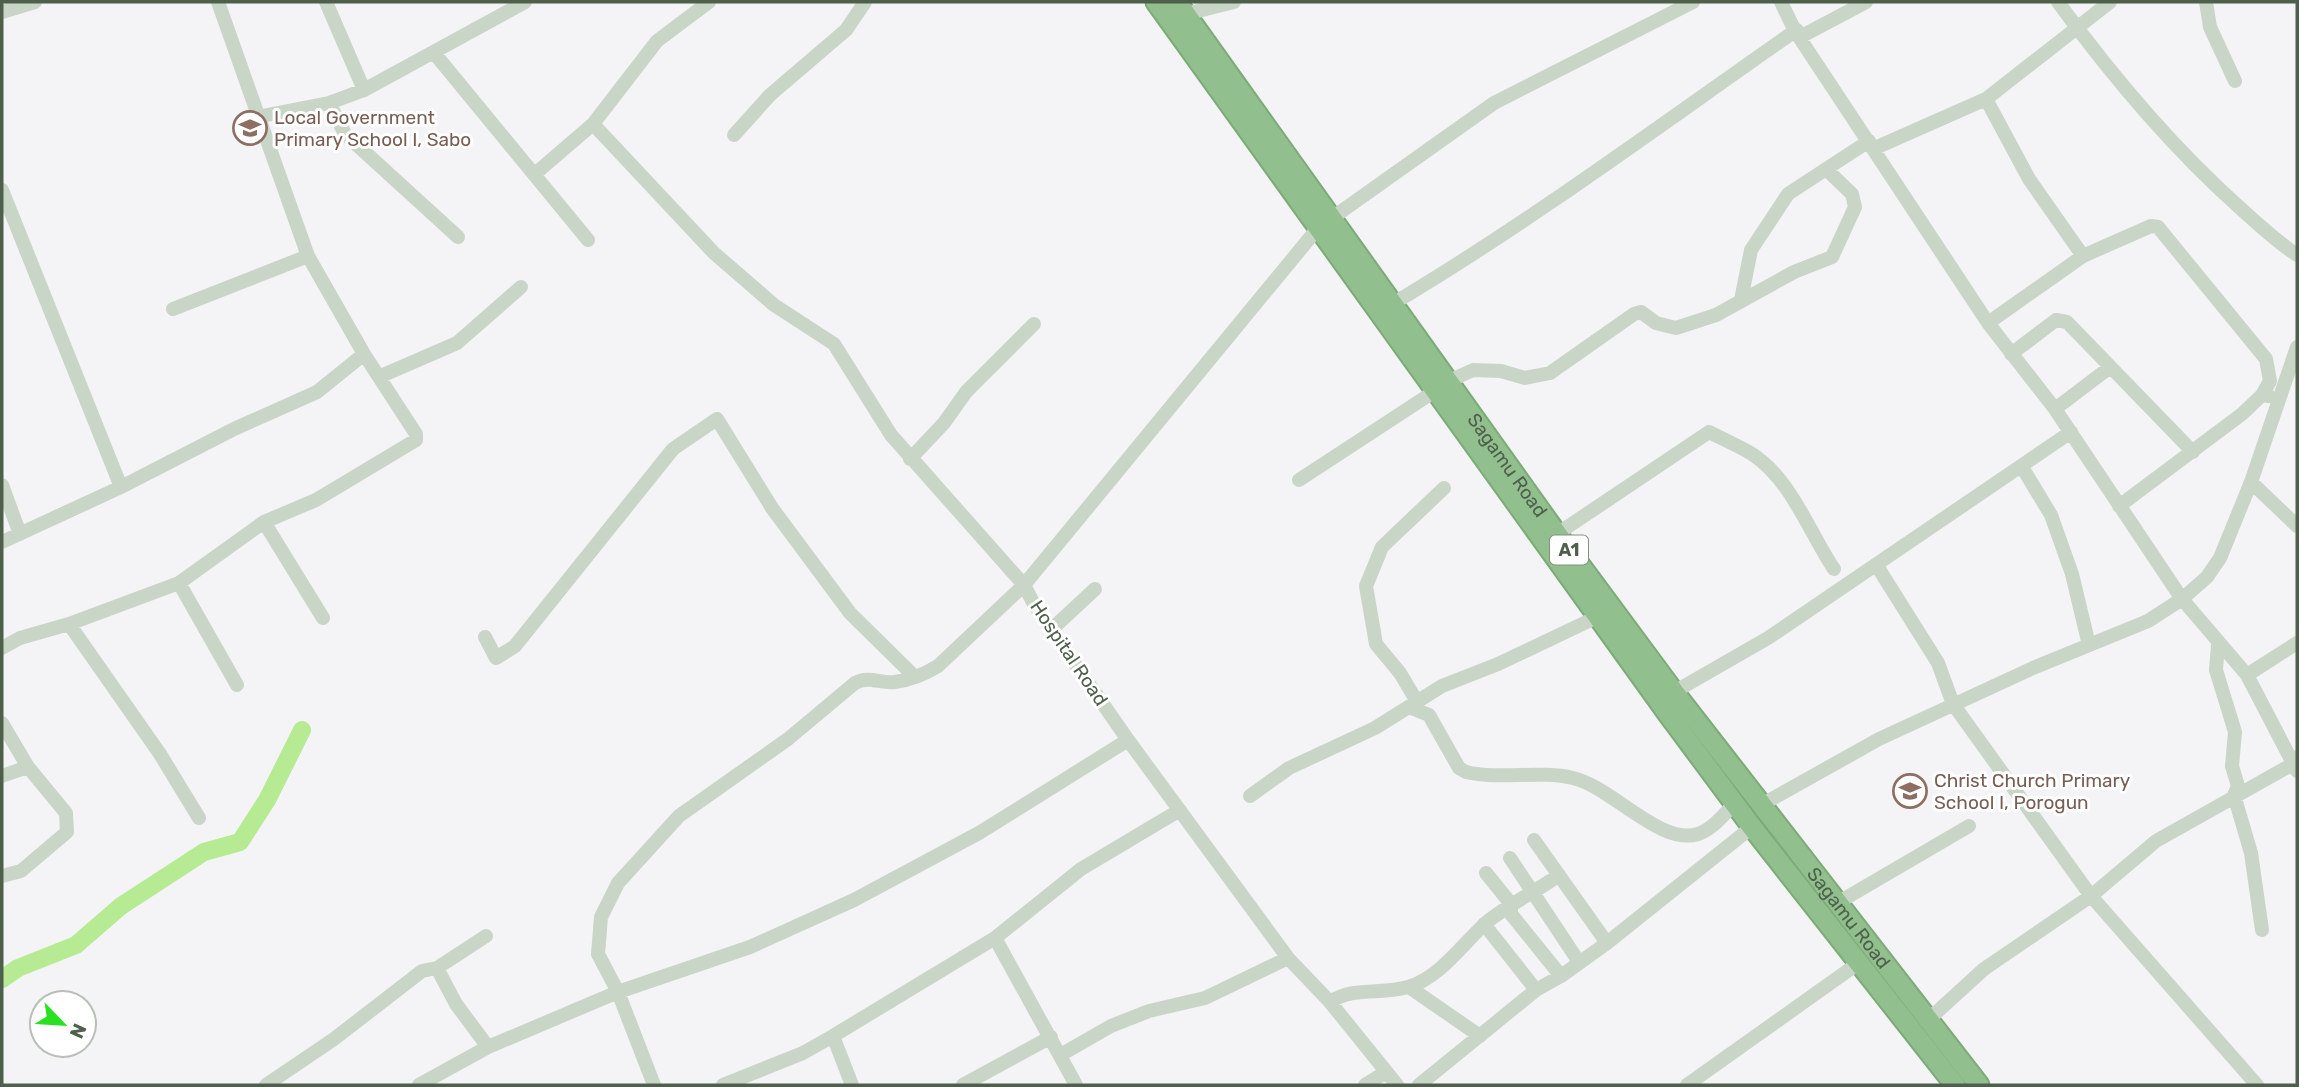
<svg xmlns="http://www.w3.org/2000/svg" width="2299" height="1087" font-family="Rubik,sans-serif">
  <rect width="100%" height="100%" fill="#f4f3f5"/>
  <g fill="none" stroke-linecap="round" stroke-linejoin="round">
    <path stroke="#b6ea93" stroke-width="18" d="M2,979l16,-11 58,-23 45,-39 83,-54 36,-10 27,-42 35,-70"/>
    <g stroke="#7cab78" stroke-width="23">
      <g id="highway">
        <path d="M1156,2l512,712 84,113 203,258"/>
        <path id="s1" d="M1177,2l380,532 117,158 305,393"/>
      </g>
    </g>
    <path stroke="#c9d6c7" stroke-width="14" d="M326,2l38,88
      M1781,2l14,29 193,292 67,86 127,190 65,76 50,96
      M2058,2c54,74 113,144 181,205 19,17 37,34 58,48
      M2206,2l4,25 25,54
      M2,12l33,-10
      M1186,14l48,-12
      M1797,30l3,7 66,-35
      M435,54l153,186
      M1986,99l43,80 54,77
      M329,103l16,31 113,103
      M257,117l72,-14 35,-13 161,-88
      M593,124l121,129 60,52 60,39 57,91 133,150 -86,81c-13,8 -28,14 -43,16 -15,2 -26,-7 -40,1l-67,56 -109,77 -61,67 -17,34 -3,37 20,38 36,93
      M734,135l36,-40 76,-65 19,-28
      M1875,148l111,-49 124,-97
      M536,173l57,-49 64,-83 52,-39
      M2,190l119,297
      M1332,218l162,-115 199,-101
      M1318,228l-294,357 11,21 93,134 160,218 42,44 67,83
      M1741,300l10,-50 37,-56 81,-53
      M1394,303c139,-83 269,-180 401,-272
      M173,309l135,-53
      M1988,323l95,-67 68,-30 7,1 108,132 4,22 -8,14
      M2011,354l45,-34 11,2 126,130
      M381,376l76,-33 64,-56
      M1449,381l24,-11 28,1 24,7 25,-5 84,-59 7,-2 15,11 20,5 40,-13 78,-43 38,-15 23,-50 -3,-13 -26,-25
      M2055,409l54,-41
      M910,459l34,-36 22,-31 68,-68
      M2022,467l29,48 21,59 17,71
      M1299,480l136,-89
      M2251,482l46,44
      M2,485l18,49
      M2119,506l123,-92 20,-19 7,1
      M264,522l59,96
      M1557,534l152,-102c14,7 30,14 43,22 39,25 57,78 82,115
      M2,542l119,-55 113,-58 83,-37 47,-38
      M1877,566l61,97 15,41 138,192 166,189
      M179,583l58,102
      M69,624l91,130 39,64
      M1052,629l43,-40
      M485,637l11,21 19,-12 158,-197 44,-30 55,89 78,105 64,63
      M2218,645l-2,25 19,62 -3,34 6,20 -4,9 17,58 11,77
      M2,648l18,-10 49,-14 110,-41 85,-61 52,-22 100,-60v-6l-52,-80 -56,-98 -90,-254
      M2247,675l50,-32
      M1674,692l94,-54 303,-206
      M1416,700l-16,-27 -24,-29 -10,-58 16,-39 62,-59
      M1409,707l20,8 30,53 7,4c35,8 73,-2 107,6 39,9 87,68 125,56 15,-5 26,-20 37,-31
      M2,723l26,44 38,46 1,19 -46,39 -19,5
      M2,776l26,-9
      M1250,796l39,-28 86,-40 67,-42 56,-22 99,-47
      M1763,804l116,-65 154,-71 115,-47 34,-22 25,-22 13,-19 31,-76 46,-135
      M1534,840l73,103
      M1510,858l69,104
      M1486,873l25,31v10l50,62
      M1839,902l130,-76
      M1484,924l52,66
      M995,938l81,147
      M437,968l19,36 32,43
      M1409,987l71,49
      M1330,1002c25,-16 51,-7 78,-15 32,-9 56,-45 79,-65 23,-19 49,-30 72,-47
      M1927,1021l57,-52 107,-73 65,-55 137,-77 4,-7
      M833,1036l19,49
      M1062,1054l49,-28 38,-15 56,-13 83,-40
      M266,1085l68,-46 88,-68 15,-3 49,-32
      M419,1085l69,-38 130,-55 132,-45 104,-47 125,-67 149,-93
      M723,1085l80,-32 30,-17 162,-98 86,-69 99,-59
      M963,1085l88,-48
      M1365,1085l21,-13
      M1419,1085l117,-95 25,-14 46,-33 145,-116
      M1687,1085l173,-123"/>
    <use href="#highway" stroke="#91bf8d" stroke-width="19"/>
  </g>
  <defs>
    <g id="school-ring" transform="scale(1.75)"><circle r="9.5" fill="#fff" stroke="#8d6e63" stroke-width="1.5"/><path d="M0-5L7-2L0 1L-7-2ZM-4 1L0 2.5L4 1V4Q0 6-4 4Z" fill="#8d6e63"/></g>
  </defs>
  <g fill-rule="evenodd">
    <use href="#school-ring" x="250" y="128"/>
    <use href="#school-ring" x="1910" y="791"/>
  </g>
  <g text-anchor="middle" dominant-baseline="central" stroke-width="6" stroke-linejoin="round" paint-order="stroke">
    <rect fill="#fff" stroke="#839081" stroke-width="2" x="1550" y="535.5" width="38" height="29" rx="5"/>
    <g font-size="18" font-weight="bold" fill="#4e604b">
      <text x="1569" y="550">A1</text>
    </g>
    <g font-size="19" fill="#785e54" stroke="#fff" text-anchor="start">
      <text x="274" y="117">Local Government<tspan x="274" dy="22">Primary School I, Sabo</tspan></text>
      <text x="1934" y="780">Christ Church Primary<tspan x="1934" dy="22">School I, Porogun</tspan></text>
    </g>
    <g font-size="19" fill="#4e604b" stroke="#fff">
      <text stroke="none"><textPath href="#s1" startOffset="569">Sagamu Road</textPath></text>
      <text transform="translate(1069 653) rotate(56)">Hospital Road</text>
      <text stroke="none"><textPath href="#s1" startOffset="1136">Sagamu Road</textPath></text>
    </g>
  </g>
  <rect width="2299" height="1087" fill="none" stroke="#4e604b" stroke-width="7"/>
  <g transform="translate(63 1024) rotate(115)"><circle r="33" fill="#ffffff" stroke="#b8bfb7" stroke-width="2"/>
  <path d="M0-5L12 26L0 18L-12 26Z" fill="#29e021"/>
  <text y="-10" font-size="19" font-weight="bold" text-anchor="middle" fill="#4e604b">N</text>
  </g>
</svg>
